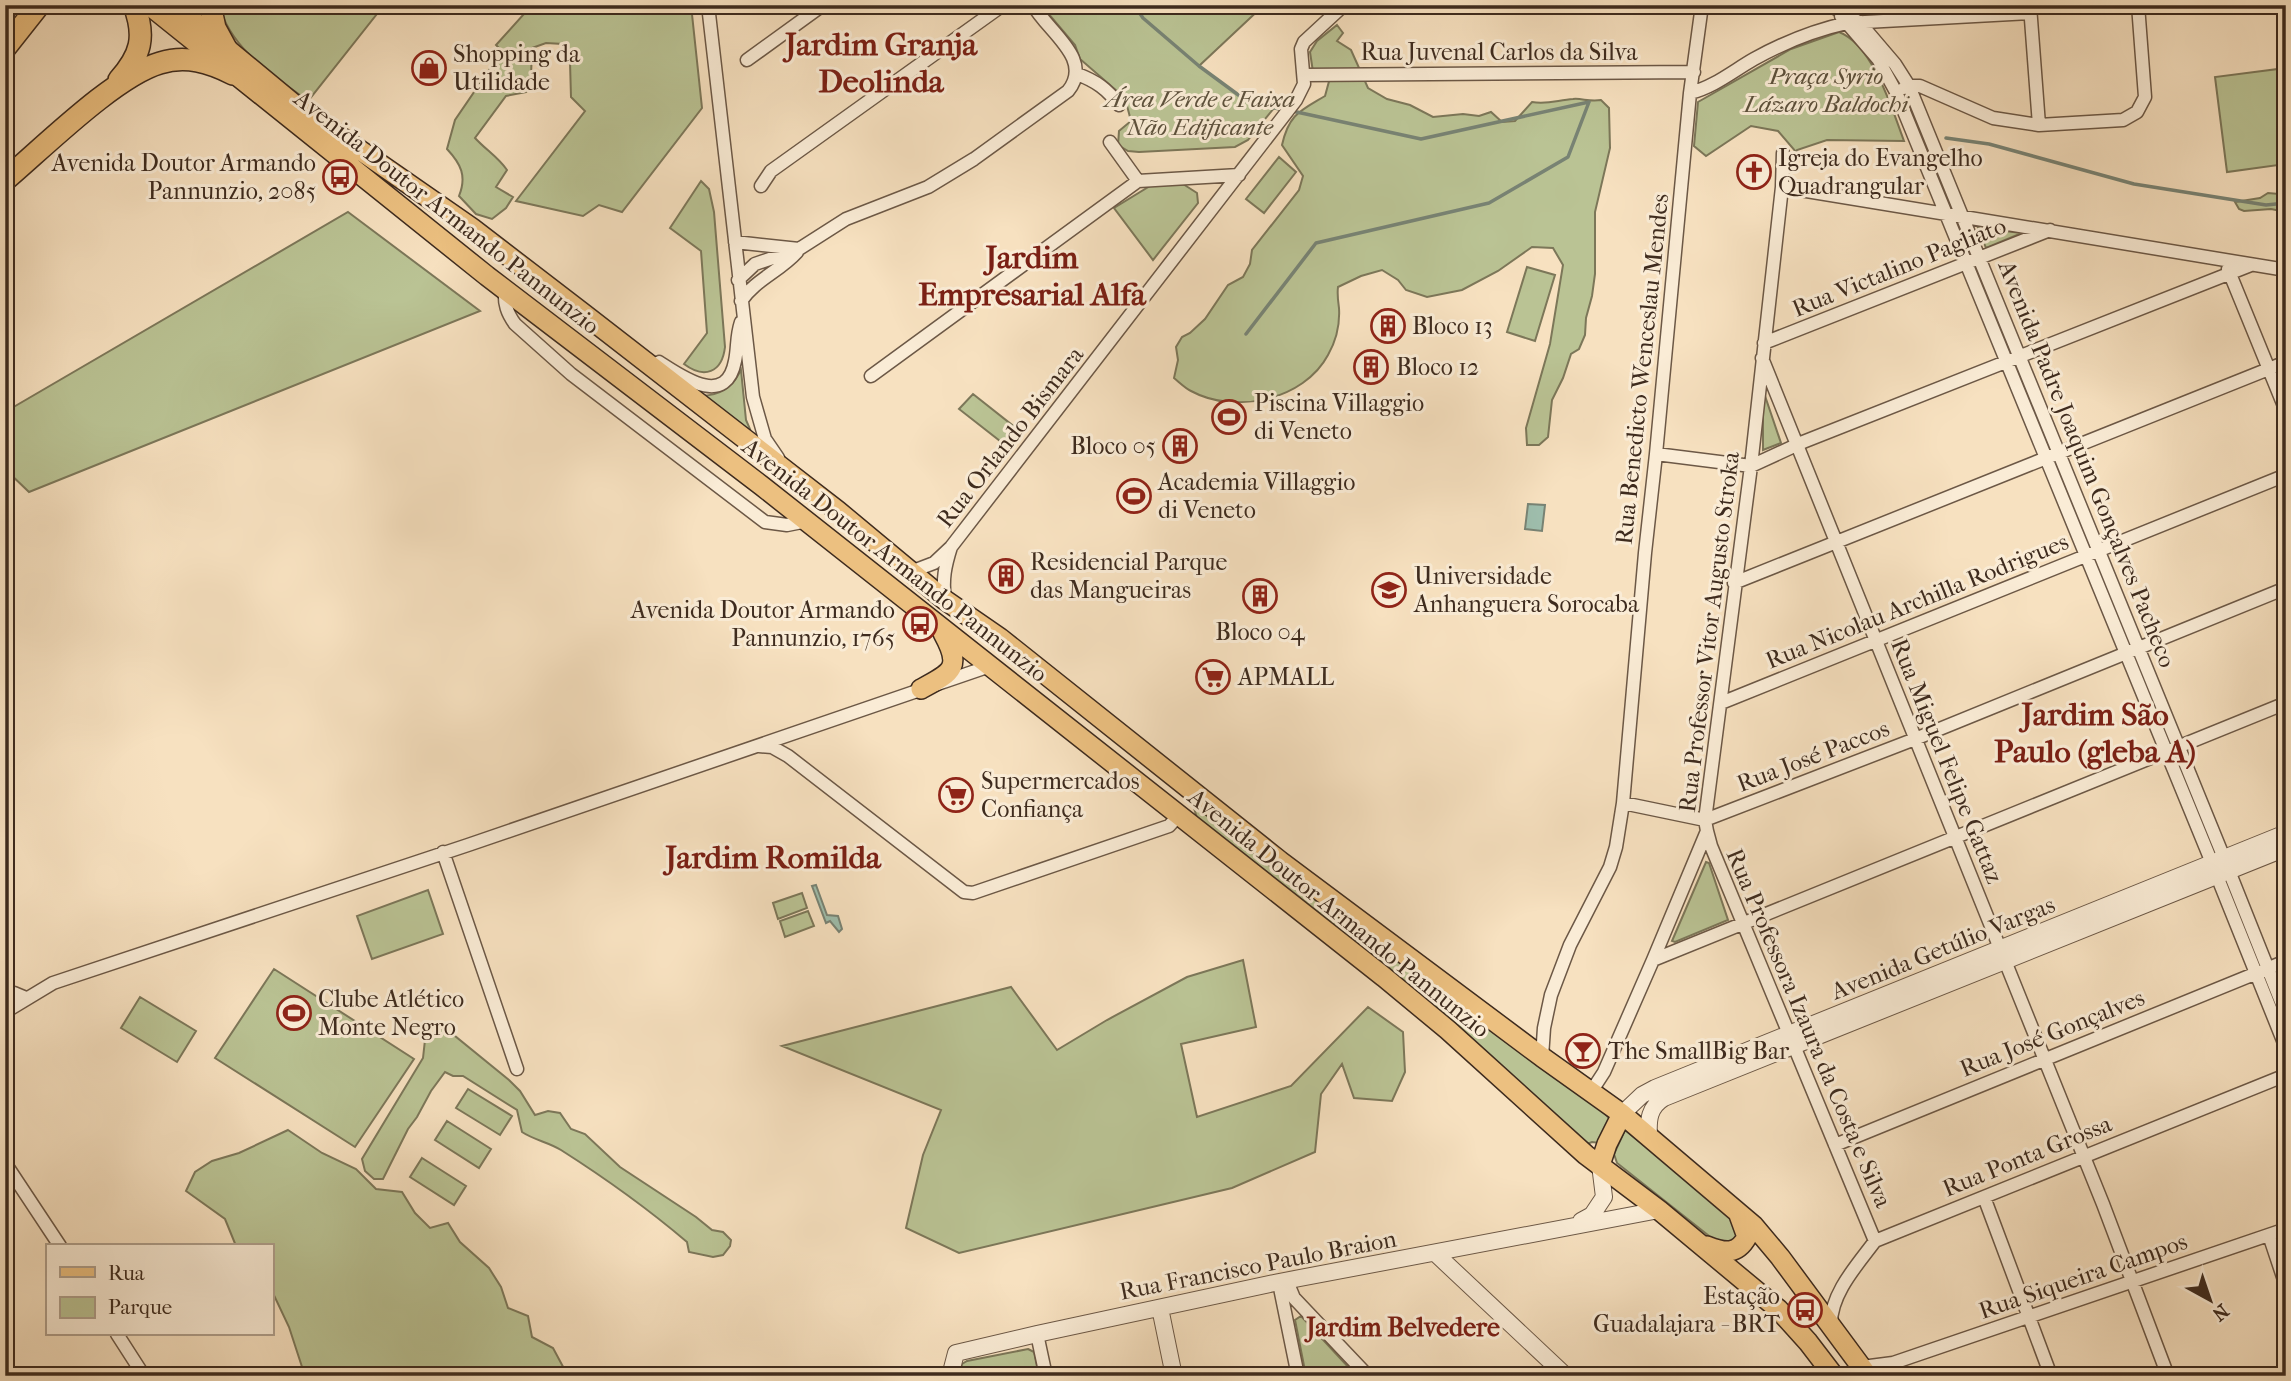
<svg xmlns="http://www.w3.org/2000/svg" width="2291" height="1381" font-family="'IM FELL French Canon',serif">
  <rect width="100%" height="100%" fill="#f7e1c0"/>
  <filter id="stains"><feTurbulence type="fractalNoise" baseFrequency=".00286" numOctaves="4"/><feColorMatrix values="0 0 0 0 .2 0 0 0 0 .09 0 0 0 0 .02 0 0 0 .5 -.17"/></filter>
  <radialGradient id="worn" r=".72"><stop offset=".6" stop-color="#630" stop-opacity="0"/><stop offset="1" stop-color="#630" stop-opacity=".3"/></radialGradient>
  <path fill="#bac394" stroke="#7c7759" stroke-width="2" d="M219,5h165l-76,96c-35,-26 -77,-51 -89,-96z
    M532,5h159l11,103 -80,104 -23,-7 -16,11 -67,-15 69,-90 -14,-14 -1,-35 -7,-18 -17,-1 -14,5 -1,29 5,6 -10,9 -20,4 -31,42c11,12 23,19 32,32l-11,17 17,10 -7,11 -14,11 -16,-5 -17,-18c8,-20 2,-32 -12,-47l8,-29 47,-69 -6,-6z
    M1041,5h223l-65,61 49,36 26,6 -26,32 -13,7 -96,5 -11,-1 -10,-6 1,-14 12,-10 -6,-23 -45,-39 -5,-14z
    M1337,25l6,8 -6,8 14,9 17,38 19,11 23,6 23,12 30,-3 16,2 12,-4 11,10 13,-1 17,-19c15,3 26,-2 41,-3 9,-1 16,3 28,1l8,8 1,40 -15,64v62l-3,22 -6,22 -1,17 -6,14 -8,5 -8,24 -11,22 -4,37 -9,8h-12l-1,-17 24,-84 13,-79 -10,-17 -21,-1 -34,24 -36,19 -35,7 -21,-7 -8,-10 -16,-10 -21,6 -23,11c-1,8 0,14 1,21 1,16 -3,33 -11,47 -24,45 -93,60 -137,36 -6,-3 -12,-9 -17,-13l4,-18 -2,-13 6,-10 8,-4 15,-14 23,-34 15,-8 7,-13 2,-14 47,-60 4,-14 -21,-31c7,-31 18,-34 43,-49l6,-22 -18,-2 -3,-20 7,-11z
    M1839,32c34,13 53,77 65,109l-77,-1 -30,10 -1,2 -18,-21 -27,-5 -45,30 -12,-10 4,-44 93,-53z
    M2286,68v96l-59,8 -12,-95z
    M1279,157l17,15 -32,41 -18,-14z
    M701,181l8,8 5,23 11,135c-3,26 -21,32 -41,17l23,-31 -6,-82 -31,-23z
    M1183,184l14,9 1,10 -45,57 -39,-52 36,-22z
    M2286,187v25l-15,-3 -27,2 -5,-2 -4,-7 25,-4 8,-5 11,1 2,-6z
    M348,212l132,99 -451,181 -24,-23v-57z
    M1978,228l44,5 -36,15z
    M1527,267l28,8 -20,66 -28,-9z
    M741,370l5,50 4,9 -7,2 -43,-35c21,-1 31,-7 41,-26z
    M1763,390l18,53 -18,7z
    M973,394l48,38 -12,16 -50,-39z
    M1199,804l398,302 13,13 -10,24 -8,-1 -5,2 -390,-326 -3,-10z
    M1706,862l3,1 19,57 -53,22 -3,-1z
    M428,890l15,44 -71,25 -15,-43z
    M802,893l5,15 -29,11 -5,-16z
    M808,911l6,15 -29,11 -5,-16z
    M1243,960l13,67 -75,17 16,73 94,-31 77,-79 35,25 2,40 -13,29 -38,-3 -12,-34 -21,30 -6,58 -83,36 -273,65 -53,-25 17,-73 18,-45 -159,-64 229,-59 46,63 50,-30 80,-43z
    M274,969l140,90 -59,88 -140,-89z
    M140,997l56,34 -19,31 -56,-34z
    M441,1029l9,3 59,48 11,11 15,24 13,-4 12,2 11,16 14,5 35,33 76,50 16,13 11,2 8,8 -1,6 -7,9 -10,2 -24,-5 -2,-10c-40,-34 -82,-64 -126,-92 -13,-8 -27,-10 -39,-18l-5,-22 -54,-34h-10l-8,-4 -14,19 -14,26 -9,12 -25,50h-9l-9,-8 -3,-12 61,-101 2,-18 10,-8z
    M468,1089l44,27 -12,19 -44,-27z
    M447,1121l44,28 -12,19 -44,-28z
    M288,1130l34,23 34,16 20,20 26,3 13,21 15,15 18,-5 12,19 29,26 12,19 7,21 20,8 4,21 21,11 15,28h-263l-16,-49 -18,-38v-43h-35l-11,-27 -39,-28 9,-19 17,-11 27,-8z
    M1625,1130l113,91 5,11 -20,15 -106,-84 -3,-9z
    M422,1158l44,28 -12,19 -44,-28z
    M1301,1316l51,55 4,5h-50l-11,-56z
    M1028,1349l6,3 5,24h-79l2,-12 5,-3z"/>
  <path fill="#9ebead" stroke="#788374" stroke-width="2" d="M1528,504l17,1 -3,26 -17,-2z
    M816,885l11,30 11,1 4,13 -3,3 -9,-11 -4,2 -14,-37z"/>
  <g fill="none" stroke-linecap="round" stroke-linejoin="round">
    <path stroke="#788374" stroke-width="3.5" d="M1134,5l9,13 56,48 49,36 36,8
      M1292,111l129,28 168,-37
      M1946,138l43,6 145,40 132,21 20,-2
      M1246,334l70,-91 173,-40 79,-46 21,-55"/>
    <g stroke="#6c5846" stroke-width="15">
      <path id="minor" d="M708,5l45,392 12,42 13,19
        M1830,5l30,18 35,41 14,22 315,772
        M2030,6l9,119
        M2138,7l19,-2
        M1841,16l37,43 18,33 316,771
        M747,60l76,-55
        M1077,74c19,7 30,15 42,31
        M1304,75l390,-3
        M1904,88l5,-2h11l73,32 46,7 84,-5 14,-8 8,-15 -7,-92
        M1690,93c24,-6 43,-22 64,-34 29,-16 61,-29 93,-36l183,-10
        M1110,142l28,39
        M761,186l10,-15 232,-166
        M1782,187l504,83
        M735,242l64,7
        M2228,269l58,142
        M738,280l17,-16 44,-15 47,-30 82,-32 46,-28 94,-68c26,-32 -20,-59 -35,-86
        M505,290c-1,14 2,23 10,34l56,50 194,148 22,3 20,-4
        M741,301c14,-21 39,-30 56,-49
        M1764,343l286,-113
        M1762,358l341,846 65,172
        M659,362c22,14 67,47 76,-1 3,-14 1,-24 6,-39
        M871,376l267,-195 101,-6
        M1656,454l95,12 52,-24 448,-177
        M913,571l21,-8 17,-16 345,-447 8,-16 -3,-35 3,-7 40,-37
        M1734,583l552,-221
        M945,600c-3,-20 0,-34 6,-53
        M1721,703l565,-228
        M759,746l13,1 16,9 176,136 9,1 196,-67 10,-11
        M1623,803l82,17 210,-81 371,-151
        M1707,831l4,15 164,395
        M443,852l74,217
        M2229,871l57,143
        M2217,876l69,172
        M1653,960l633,-257
        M5,992l9,1 12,5
        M5,1012l48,-29 415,-138 522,-179
        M1542,1057l2,-29 7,-33 19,-50 40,-78 6,-20 7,-44 22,-250 11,-99 34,-361 12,-88
        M1591,1092l13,-20 49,-112 54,-129 -2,-11 46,-354 31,-279 1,-34
        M1835,1145l451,-184
        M5,1163l55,83
        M1984,1197l67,179
        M2269,1235l17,51
        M1287,1281l7,17 74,78
        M1279,1283l19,93
        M1831,1325c-1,-31 27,-61 44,-84l411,-166
        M117,1334l27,42
        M1037,1334l9,42
        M1893,1363l393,-134
        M1862,1367l31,-4 -8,13"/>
    </g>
    <g stroke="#6c5846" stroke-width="18">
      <path id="tertiary" d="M1622,1114l20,-19 13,-7 631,-255
        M1649,1136c-1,-16 0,-29 15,-38l622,-250
        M1581,1221l11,-6 12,-18 -4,-32
        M1435,1253l131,123
        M1160,1308l14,68
        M950,1376l6,-23 81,-19 242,-52 380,-72"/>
    </g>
    <g stroke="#3e2b1e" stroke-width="22">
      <path id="primary" d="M149,5l338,271 275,210 622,491 64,53 138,125 73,55 119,99 30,33 26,34
        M174,5l121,100 177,123 112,86 254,197 107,89 55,38 280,223 262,196 80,57 132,112 26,31 88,119
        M921,689c32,-17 41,-21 22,-56
        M1600,1165l7,-21 15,-30
        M1707,1246c18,7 30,9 40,-9l-8,-22"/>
    </g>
    <g stroke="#3e2b1e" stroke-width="24">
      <path id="trunk" d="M210,5l5,23 13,24
        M5,48l34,-43
        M119,80c22,-25 27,-43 15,-75
        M5,180c38,-32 110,-104 155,-117 26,-8 49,-1 73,11"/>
    </g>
    <use href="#minor" stroke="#faecd6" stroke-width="12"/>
    <use href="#tertiary" stroke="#faecd6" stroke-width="16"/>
    <use href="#primary" stroke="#ecc080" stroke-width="19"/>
    <use href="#trunk" stroke="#ecc080" stroke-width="21"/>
  </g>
  <defs>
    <g id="shop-ring" transform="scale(1.75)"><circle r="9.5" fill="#faecd6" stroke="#8f2418" stroke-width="1.5"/><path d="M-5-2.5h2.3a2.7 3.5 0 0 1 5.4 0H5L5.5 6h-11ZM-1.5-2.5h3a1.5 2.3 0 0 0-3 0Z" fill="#8f2418"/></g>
    <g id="church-ring" transform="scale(1.75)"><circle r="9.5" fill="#faecd6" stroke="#8f2418" stroke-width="1.5"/><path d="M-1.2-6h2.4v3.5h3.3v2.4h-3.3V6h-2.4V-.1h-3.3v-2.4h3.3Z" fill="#8f2418"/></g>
    <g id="bus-ring" transform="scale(1.75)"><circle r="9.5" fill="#faecd6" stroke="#8f2418" stroke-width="1.5"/><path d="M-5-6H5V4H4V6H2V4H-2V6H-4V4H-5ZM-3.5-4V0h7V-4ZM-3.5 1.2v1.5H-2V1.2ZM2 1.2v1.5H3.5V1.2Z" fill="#8f2418"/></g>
    <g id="building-ring" transform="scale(1.75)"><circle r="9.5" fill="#faecd6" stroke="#8f2418" stroke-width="1.5"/><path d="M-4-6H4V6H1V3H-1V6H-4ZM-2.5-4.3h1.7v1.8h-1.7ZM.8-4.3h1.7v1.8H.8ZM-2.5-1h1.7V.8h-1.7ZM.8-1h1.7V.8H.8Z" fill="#8f2418"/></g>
    <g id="stadium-ring" transform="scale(1.75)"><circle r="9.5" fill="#faecd6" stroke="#8f2418" stroke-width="1.5"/><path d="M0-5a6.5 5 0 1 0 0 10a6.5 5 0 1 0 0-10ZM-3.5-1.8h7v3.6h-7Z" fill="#8f2418"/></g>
    <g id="university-ring" transform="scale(1.75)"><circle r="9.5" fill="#faecd6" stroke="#8f2418" stroke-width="1.5"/><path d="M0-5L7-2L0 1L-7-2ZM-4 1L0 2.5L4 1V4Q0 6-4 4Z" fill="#8f2418"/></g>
    <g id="supermarket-ring" transform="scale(1.75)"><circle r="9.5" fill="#faecd6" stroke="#8f2418" stroke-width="1.5"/><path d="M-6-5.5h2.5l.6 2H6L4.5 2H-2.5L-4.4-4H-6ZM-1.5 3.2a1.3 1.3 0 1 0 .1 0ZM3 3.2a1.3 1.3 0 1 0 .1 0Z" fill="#8f2418"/></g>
    <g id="bar-ring" transform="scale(1.75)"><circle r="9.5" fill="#faecd6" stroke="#8f2418" stroke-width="1.5"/><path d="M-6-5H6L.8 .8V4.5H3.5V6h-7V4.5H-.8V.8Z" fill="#8f2418"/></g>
  </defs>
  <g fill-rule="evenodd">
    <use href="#shop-ring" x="429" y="68"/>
    <use href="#church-ring" x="1754" y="172"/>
    <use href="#bus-ring" x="340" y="177"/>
    <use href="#building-ring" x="1388" y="326"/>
    <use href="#building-ring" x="1371" y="367"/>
    <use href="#stadium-ring" x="1229" y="417"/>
    <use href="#building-ring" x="1180" y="446"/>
    <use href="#stadium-ring" x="1134" y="496"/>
    <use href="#building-ring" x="1006" y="576"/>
    <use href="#university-ring" x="1389" y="590"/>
    <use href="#building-ring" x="1260" y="596"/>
    <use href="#bus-ring" x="920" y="624"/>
    <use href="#supermarket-ring" x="1213" y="677"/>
    <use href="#supermarket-ring" x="956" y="795"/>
    <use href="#stadium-ring" x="294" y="1013"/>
    <use href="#bar-ring" x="1583" y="1051"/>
    <use href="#bus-ring" x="1805" y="1310"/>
  </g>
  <g text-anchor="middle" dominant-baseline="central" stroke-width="6" stroke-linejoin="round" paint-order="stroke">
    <g font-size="24" fill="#3e2b1e" stroke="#faecd6">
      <text x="1499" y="52">Rua Juvenal Carlos da Silva</text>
      <text transform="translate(447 212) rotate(38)">Avenida Doutor Armando Pannunzio</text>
      <text transform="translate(1899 267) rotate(-22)">Rua Victalino Pagliato</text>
      <text transform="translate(1642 369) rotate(-84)">Rua Benedicto Wenceslau Mendes</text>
      <text transform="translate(1010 437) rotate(-52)">Rua Orlando Bismara</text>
      <text transform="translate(2087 464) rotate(68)">Avenida Padre Joaquim Gonçalves Pacheco</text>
      <text transform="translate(895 560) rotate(38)">Avenida Doutor Armando Pannunzio</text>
      <text transform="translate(1917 601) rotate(-22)">Rua Nicolau Archilla Rodrigues</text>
      <text transform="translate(1709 632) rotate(-83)">Rua Professor Vitor Augusto Stroka</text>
      <text transform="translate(1813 756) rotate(-21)">Rua José Paccos</text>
      <text transform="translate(1947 761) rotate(68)">Rua Miguel Felipe Gattaz</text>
      <text transform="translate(1339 913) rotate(39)">Avenida Doutor Armando Pannunzio</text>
      <text transform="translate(1943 948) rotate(-22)">Avenida Getúlio Vargas</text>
      <text transform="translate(1809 1028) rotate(67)">Rua Professora Izaura da Costa e Silva</text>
      <text transform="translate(2052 1033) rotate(-22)">Rua José Gonçalves</text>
      <text transform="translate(2027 1156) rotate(-22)">Rua Ponta Grossa</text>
      <text transform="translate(1258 1265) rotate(-11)">Rua Francisco Paulo Braion</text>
      <text transform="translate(2083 1276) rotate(-19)">Rua Siqueira Campos</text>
    </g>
    <g font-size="24" fill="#3e2b1e" stroke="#faecd6" text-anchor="start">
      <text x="453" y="54">Shopping da<tspan x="453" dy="28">Utilidade</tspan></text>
      <text x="1778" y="158">Igreja do Evangelho<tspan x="1778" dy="28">Quadrangular</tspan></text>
      <text x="316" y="163" text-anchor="end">Avenida Doutor Armando<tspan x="316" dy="28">Pannunzio, 2085</tspan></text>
      <text x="1412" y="326">Bloco 13</text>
      <text x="1396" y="367">Bloco 12</text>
      <text x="1254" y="403">Piscina Villaggio<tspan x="1254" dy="28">di Veneto</tspan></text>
      <text x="1156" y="446" text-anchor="end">Bloco 05</text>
      <text x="1158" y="482">Academia Villaggio<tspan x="1158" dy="28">di Veneto</tspan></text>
      <text x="1030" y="562">Residencial Parque<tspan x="1030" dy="28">das Mangueiras</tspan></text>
      <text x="1414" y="576">Universidade<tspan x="1414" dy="28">Anhanguera Sorocaba</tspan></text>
      <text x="895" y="610" text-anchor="end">Avenida Doutor Armando<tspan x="895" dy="28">Pannunzio, 1765</tspan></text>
      <text x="1260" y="632" text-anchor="middle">Bloco 04</text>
      <text x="1238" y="677">APMALL</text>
      <text x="981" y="781">Supermercados<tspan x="981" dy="28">Confiança</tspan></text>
      <text x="318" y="999">Clube Atlético<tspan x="318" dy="28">Monte Negro</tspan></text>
      <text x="1608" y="1051">The SmallBig Bar</text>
      <text x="1780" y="1296" text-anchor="end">Estação<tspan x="1780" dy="28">Guadalajara - BRT</tspan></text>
    </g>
    <g font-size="24" font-style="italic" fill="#5d513c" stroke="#faecd6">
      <text x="1826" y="76">Praça Syrio<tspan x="1826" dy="28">Lázaro Baldochi</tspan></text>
      <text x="1200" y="99">Área Verde e Faixa<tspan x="1200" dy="28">Não Edificante</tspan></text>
    </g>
    <g font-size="26" font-weight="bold" fill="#7a1f14" stroke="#faecd6">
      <text x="1403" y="1327">Jardim Belvedere</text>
    </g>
    <g font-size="32" font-weight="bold" fill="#7a1f14" stroke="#faecd6">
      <text x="881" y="44">Jardim Granja<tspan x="881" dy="37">Deolinda</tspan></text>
      <text x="1032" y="257">Jardim<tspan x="1032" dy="37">Empresarial Alfa</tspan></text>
      <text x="2095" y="714">Jardim São<tspan x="2095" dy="37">Paulo (gleba A)</tspan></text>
      <text x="773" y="857">Jardim Romilda</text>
    </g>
  </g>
  <rect width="2291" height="1381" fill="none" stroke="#f7e1c0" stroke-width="28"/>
  <rect x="7" y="7" width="2277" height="1367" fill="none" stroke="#3e2b1e" stroke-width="3.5"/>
  <rect x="14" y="14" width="2263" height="1353" fill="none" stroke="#3e2b1e" stroke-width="2"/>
  <rect x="46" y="1244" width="228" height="91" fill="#faecd6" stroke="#af9f8c" stroke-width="2"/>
  <rect x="60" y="1267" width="35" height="10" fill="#ecc080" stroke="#af9f8c" stroke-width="2"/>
  <text x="108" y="1280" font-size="21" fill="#3e2b1e">Rua</text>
  <rect x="60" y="1297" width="35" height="21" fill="#bac394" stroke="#af9f8c" stroke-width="2"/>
  <text x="108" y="1314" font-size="21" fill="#3e2b1e">Parque</text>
  <g transform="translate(2210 1300) rotate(140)" stroke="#faecd6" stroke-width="5" paint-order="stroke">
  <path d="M0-5L12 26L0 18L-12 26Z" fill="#3e2b1e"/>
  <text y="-10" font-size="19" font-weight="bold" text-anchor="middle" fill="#3e2b1e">N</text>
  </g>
  <rect width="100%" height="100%" filter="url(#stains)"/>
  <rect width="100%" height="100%" fill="url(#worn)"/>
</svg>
